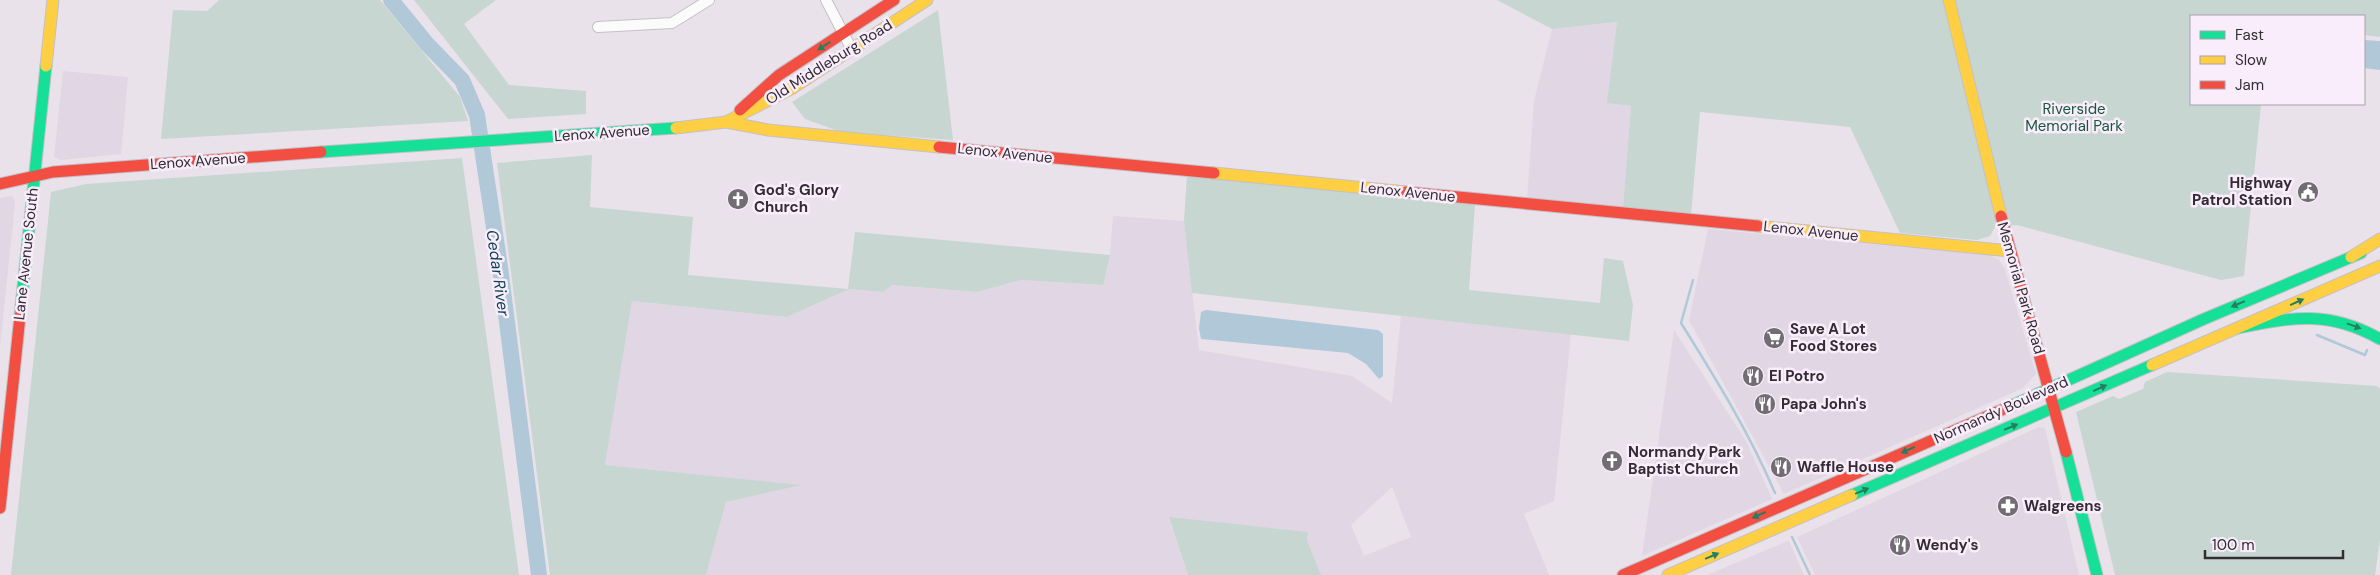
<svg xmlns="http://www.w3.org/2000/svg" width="2380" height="575" font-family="'DM Sans',sans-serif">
  <rect width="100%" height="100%" fill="#e9e2ea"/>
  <path fill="#e1d6e4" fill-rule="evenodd" d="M1617,22l-9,81 23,3 -8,101 -96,-8 7,-98 18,-72z
    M63,71l65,6 -7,77 -60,6 -7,-3z
    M11,196l3,2 1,6 -15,143v-149z
    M1113,216l71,5 15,129 153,26 40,27 9,-87 170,18 -17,167 -30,13 25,61h-228l-14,-35 1,-8 -139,-14 19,57h-482l20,-73 73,-17 -194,-20 27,-164 155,16 62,-28 34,3 9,-7 85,7 44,-12 81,5 8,-30zM1392,487l19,50 -47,19 -13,-31z
    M1708,229l282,26 9,5 6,9 31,105 -13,14 -239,106 -95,-174z
    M1674,330l72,111 26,58 -130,57z
    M2039,427l6,1 34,147h-264l-18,-38z
    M1789,541l15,34h-97l81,-34z"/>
  <path fill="#c7d6d0" d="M219,0h161l80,97 8,24 -307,18 12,-129 34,1z
    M414,0h82l-32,24 45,61 77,6v23l-78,5z
    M1497,0h883v37l-16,-2v-19h-173v88h70l-17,172 -23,4 -204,-55 -22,2 -5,9 -13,4 -77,-7 -50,-106 -150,-15 -9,103 -68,-8 8,-101 -24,-3 10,-81 -65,7z
    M938,10l15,130 -112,-8 -36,-13 -13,-17z
    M592,155l-2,52 103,10 -5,58 160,14 7,-57 255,23 -7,30 -82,-5 -44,12 -85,-7 -9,7 -34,-3 -62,28 -155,-16 -27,164 196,20 -75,17 -20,73h-156l-53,-412z
    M462,158l57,417h-508l40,-383 35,-8z
    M1187,175l288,29 -6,86 131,13 4,-45 19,3 10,44 -4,36 -437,-48 -8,-72z
    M2167,372l210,14 3,3v151l-5,35h-260l-39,-163 37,-16 6,3 24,-10 2,-7z
    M1169,517l139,15 -1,8 14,35h-133z"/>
  <path fill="#b0c8d8" d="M2364,40l16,1v29l-16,-2z
    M1206,310l172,20 5,4v42l-4,3 -13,-15 -18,-11 -147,-14 -2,-11 2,-16z"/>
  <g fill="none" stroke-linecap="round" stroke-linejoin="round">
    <path stroke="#b0c8d8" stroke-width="2.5" d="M1693,280l-12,43c35,56 68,109 94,170
      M2317,335l48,20 2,-5
      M1792,537l18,38"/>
    <path stroke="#b0c8d8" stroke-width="16" d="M391,0l36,44 35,36 15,35 23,152 39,308"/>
    <g stroke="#c5c0c6" stroke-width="12">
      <path id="street" d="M826,0l26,50
        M598,27l74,-4 37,-23"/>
    </g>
    <g stroke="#c5c0c6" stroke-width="13">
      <path id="fast" d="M321,152l355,-24
        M20,316l26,-250
        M2238,328c55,-11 91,-18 142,11
        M2013,405l191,-86 157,-66
        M2066,452l31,123
        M1852,495l300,-130"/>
    </g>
    <g stroke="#c5c0c6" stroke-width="13">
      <path id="slow" d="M1949,0l52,216
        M46,66l7,-66
        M726,122l65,-33 136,-89
        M676,128l50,-6 42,8 171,17
        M1214,173l192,19
        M1758,226l252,25
        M2351,257l29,-18
        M2152,365l228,-99
        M1668,575l184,-80"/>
    </g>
    <g stroke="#c5c0c6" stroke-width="13">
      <path id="jam" d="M740,110l39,-35 115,-75
        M939,147l275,26
        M0,184l53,-12 268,-20
        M1406,192l352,34
        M2001,216l65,236
        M0,508l20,-192
        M1623,575l390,-170"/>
    </g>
    <use href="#street" stroke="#fcfbfc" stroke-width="10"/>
    <use href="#fast" stroke="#16e098" stroke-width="11"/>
    <use href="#slow" stroke="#ffcf43" stroke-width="11"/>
    <use href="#jam" stroke="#f24e42" stroke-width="11"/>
  </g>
  <defs><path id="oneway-solid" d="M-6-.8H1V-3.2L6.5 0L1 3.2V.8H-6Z" transform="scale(1.25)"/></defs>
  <g fill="#257e60">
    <use href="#oneway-solid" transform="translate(824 46) rotate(147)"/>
    <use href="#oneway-solid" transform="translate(2297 302) rotate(-24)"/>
    <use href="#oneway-solid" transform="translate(2238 304) rotate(157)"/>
    <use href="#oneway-solid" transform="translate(2354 326) rotate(20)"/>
    <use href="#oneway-solid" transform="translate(2100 388) rotate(-24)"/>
    <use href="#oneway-solid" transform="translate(2011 427) rotate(-23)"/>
    <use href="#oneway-solid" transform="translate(1908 450) rotate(156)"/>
    <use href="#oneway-solid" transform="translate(1862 491) rotate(-23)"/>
    <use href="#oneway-solid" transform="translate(1759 515) rotate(156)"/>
    <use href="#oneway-solid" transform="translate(1712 556) rotate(-23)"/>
  </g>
  <defs>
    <g id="civic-disc" transform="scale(1.125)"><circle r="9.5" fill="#726c73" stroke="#f9edfb"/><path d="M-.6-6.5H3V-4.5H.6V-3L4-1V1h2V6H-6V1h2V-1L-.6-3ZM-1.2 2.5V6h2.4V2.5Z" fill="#fff"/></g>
    <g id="church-disc" transform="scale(1.125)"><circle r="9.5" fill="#726c73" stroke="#f9edfb"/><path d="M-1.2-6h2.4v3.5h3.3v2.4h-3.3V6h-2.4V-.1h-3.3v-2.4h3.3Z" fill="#fff"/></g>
    <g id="supermarket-disc" transform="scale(1.125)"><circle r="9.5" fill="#726c73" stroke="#f9edfb"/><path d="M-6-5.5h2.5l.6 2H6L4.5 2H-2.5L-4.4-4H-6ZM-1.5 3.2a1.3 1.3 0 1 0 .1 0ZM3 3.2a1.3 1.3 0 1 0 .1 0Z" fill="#fff"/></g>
    <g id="restaurant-disc" transform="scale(1.125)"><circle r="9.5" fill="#726c73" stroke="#f9edfb"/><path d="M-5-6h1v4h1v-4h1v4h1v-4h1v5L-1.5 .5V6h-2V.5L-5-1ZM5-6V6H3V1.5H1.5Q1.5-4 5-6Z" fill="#fff"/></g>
    <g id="pharmacy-disc" transform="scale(1.125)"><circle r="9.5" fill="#726c73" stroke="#f9edfb"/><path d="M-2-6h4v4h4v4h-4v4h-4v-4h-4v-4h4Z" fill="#fff"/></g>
  </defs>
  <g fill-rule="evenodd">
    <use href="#civic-disc" x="2308" y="192"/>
    <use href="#church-disc" x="738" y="199"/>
    <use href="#supermarket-disc" x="1774" y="338"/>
    <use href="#restaurant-disc" x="1753" y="376"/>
    <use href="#restaurant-disc" x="1765" y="404"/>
    <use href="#church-disc" x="1612" y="461"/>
    <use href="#restaurant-disc" x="1781" y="467"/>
    <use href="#pharmacy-disc" x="2008" y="506"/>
    <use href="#restaurant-disc" x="1900" y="545"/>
  </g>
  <g text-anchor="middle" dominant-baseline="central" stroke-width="5" stroke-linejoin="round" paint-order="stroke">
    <g font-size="15" fill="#322d33" stroke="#f9edfb">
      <text transform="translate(829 62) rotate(-32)">Old Middleburg Road</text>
      <text transform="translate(602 133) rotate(-4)">Lenox Avenue</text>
      <text transform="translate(1005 153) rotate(6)">Lenox Avenue</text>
      <text transform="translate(198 161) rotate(-4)">Lenox Avenue</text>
      <text transform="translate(1408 192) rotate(6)">Lenox Avenue</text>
      <text transform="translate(1811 231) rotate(6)">Lenox Avenue</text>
      <text transform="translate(26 254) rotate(-84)">Lane Avenue South</text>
      <text transform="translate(2021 288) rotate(74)">Memorial Park Road</text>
      <text transform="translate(2001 410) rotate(-24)">Normandy Boulevard</text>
    </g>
    <g font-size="15" fill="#17573b" stroke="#f9edfb">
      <text x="2074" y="109">Riverside<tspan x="2074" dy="17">Memorial Park</tspan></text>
    </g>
    <g font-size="15" font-weight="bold" fill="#322d33" stroke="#f9edfb" text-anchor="start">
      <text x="2292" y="183" text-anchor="end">Highway<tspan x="2292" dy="17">Patrol Station</tspan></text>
      <text x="754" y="190">God's Glory<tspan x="754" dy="17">Church</tspan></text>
      <text x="1790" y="329">Save A Lot<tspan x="1790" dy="17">Food Stores</tspan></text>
      <text x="1769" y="376">El Potro</text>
      <text x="1781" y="404">Papa John's</text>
      <text x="1628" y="452">Normandy Park<tspan x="1628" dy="17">Baptist Church</tspan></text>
      <text x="1797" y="467">Waffle House</text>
      <text x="2024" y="506">Walgreens</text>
      <text x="1916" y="545">Wendy's</text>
    </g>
    <g font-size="16" font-style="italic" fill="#0f4257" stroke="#f9edfb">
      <text transform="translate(498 273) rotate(82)">Cedar River</text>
    </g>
  </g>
  <rect x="2190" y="15" width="175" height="90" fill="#f9edfb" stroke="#a9a0ab"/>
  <rect x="2200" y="31" width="25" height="8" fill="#16e098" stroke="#a9a0ab"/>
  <text x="2235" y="40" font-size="15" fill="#322d33">Fast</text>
  <rect x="2200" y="56" width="25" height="8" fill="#ffcf43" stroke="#a9a0ab"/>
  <text x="2235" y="65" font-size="15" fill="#322d33">Slow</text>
  <rect x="2200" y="81" width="25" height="8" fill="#f24e42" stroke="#a9a0ab"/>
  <text x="2235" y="90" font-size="15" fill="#322d33">Jam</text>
  <path d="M2205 550v8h138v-8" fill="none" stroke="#322d33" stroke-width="2.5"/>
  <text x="2212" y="550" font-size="15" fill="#322d33" stroke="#f9edfb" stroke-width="4" paint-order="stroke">100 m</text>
</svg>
